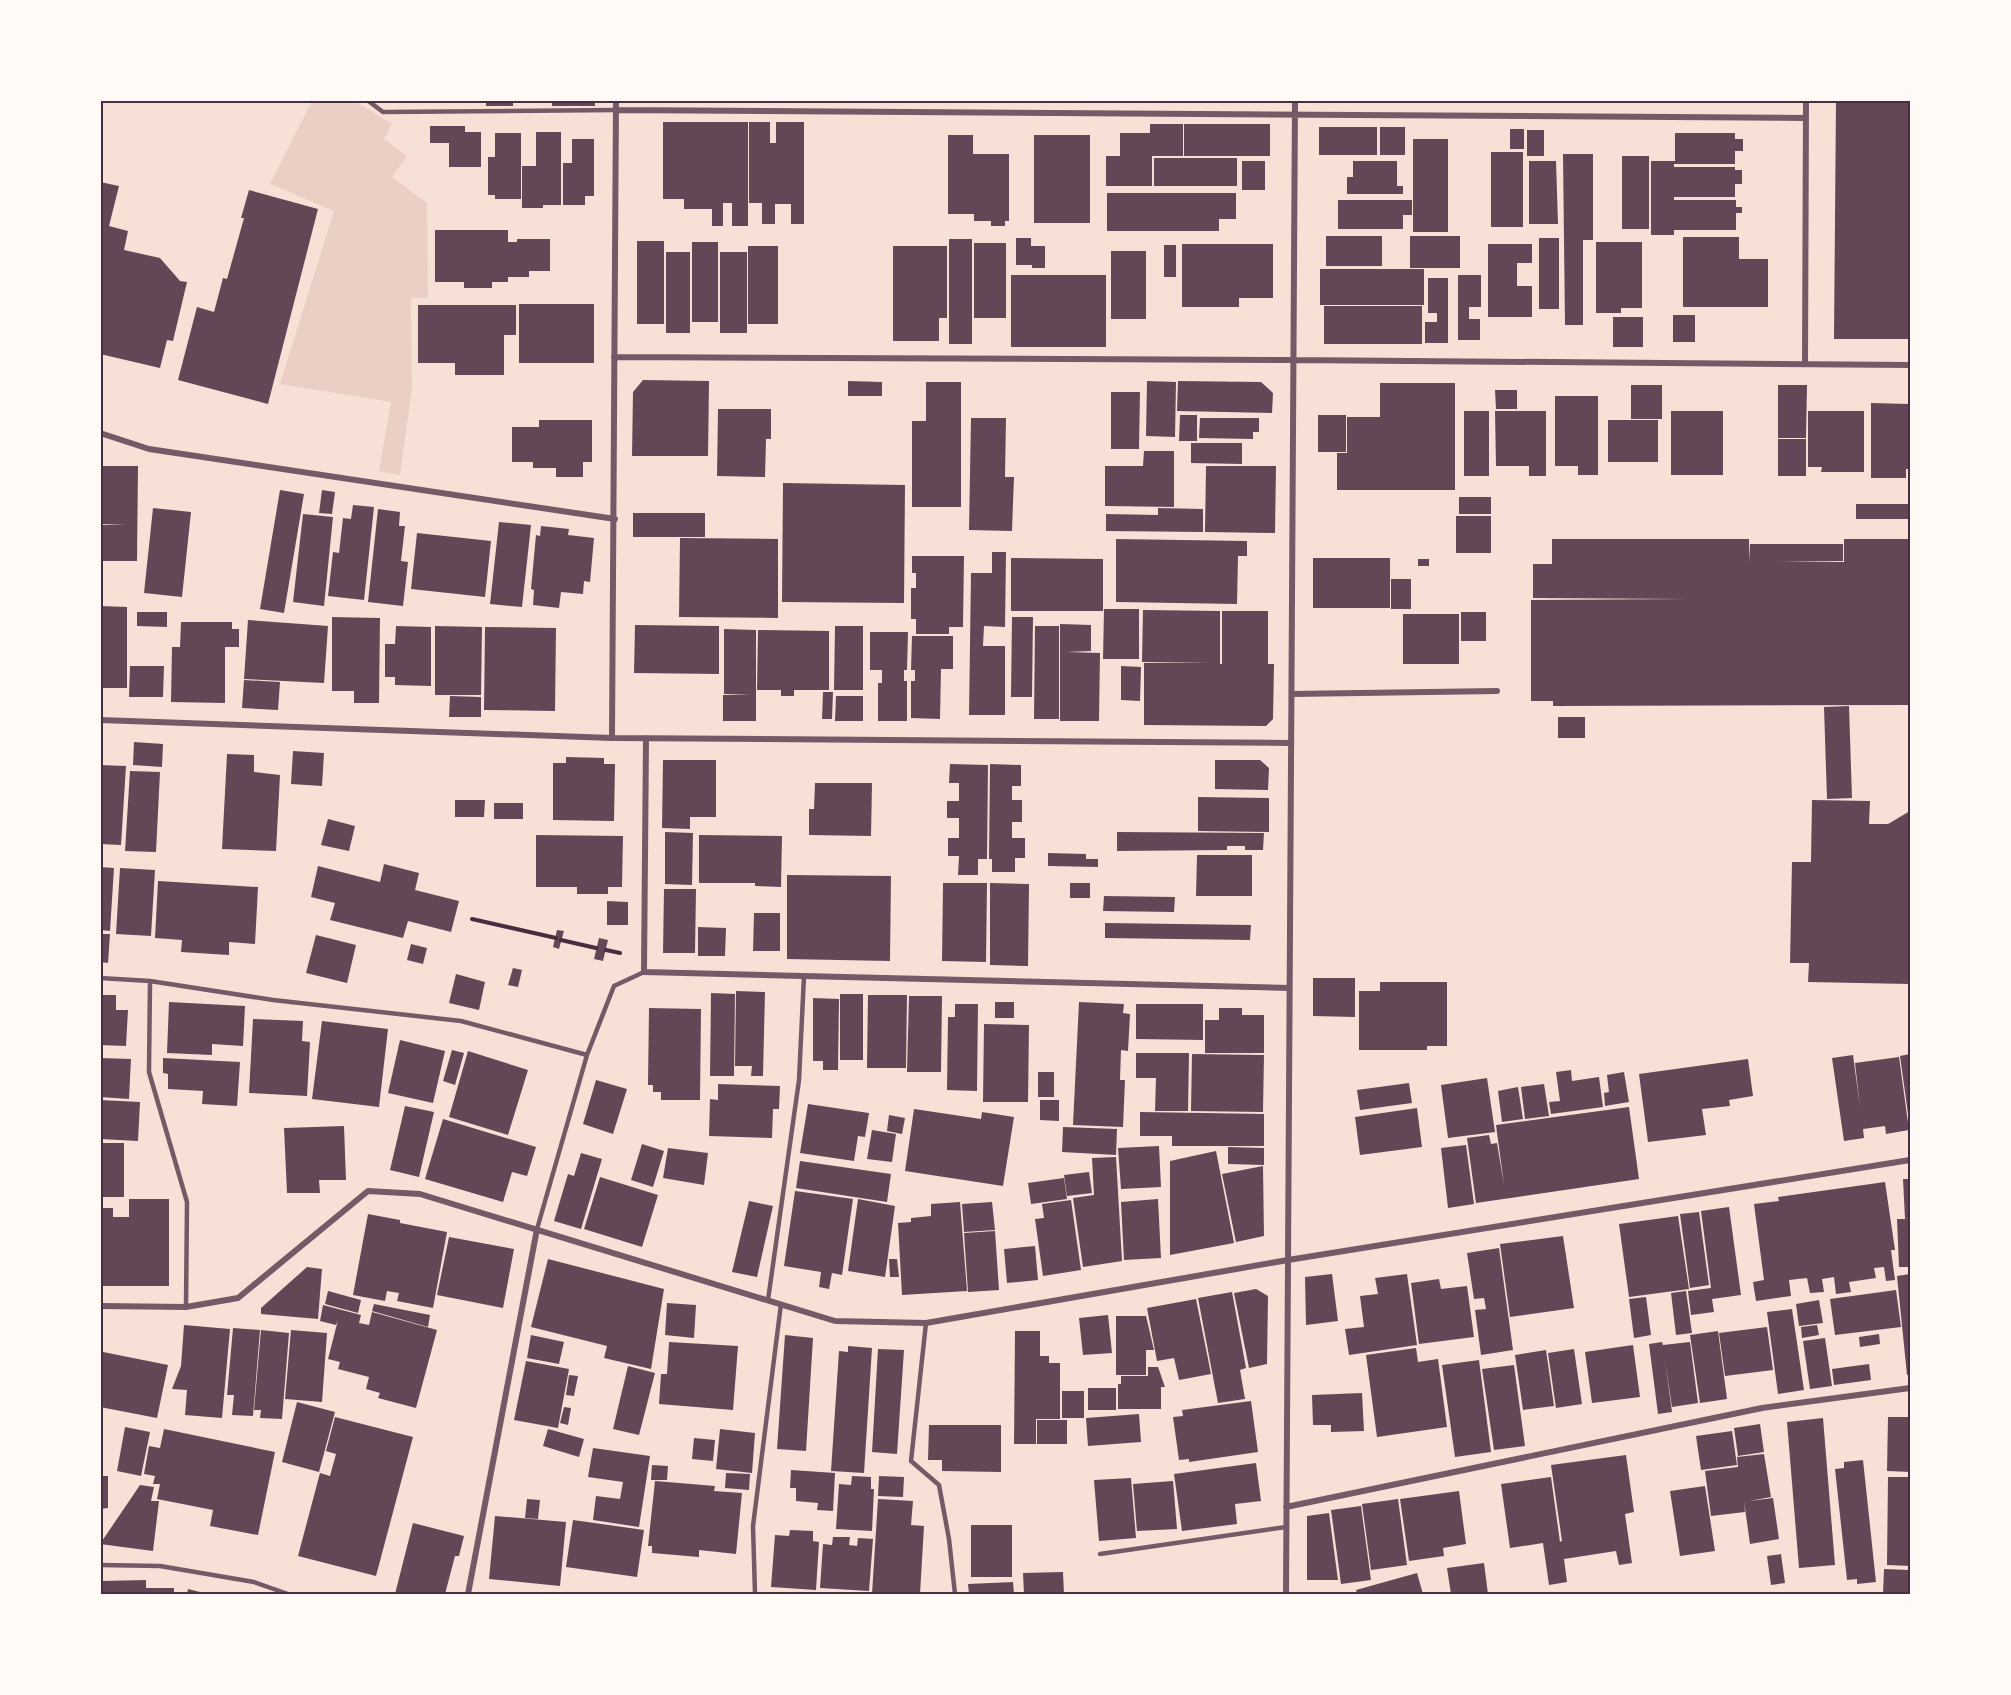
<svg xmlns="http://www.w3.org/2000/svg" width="2011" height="1695" font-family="Montserrat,sans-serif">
  <rect width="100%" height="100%" fill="#f7e1d7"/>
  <path fill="#ebcfc5" d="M312,101h43l37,23 -8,15 23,17 -15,21 35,26 1,95h-17l1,90 -12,87 -21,-4 12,-69 -111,-18 54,-173 -64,-27z"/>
  <path fill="#644757" d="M486,100h27v6h-27z
    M552,100h43v6h-43z
    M1836,100h74v239h-76z
    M663,122h85v104h-16v-23h-9v23h-11v-17h-28v-10h-21z
    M749,122h21v21h6v-21h28v102h-13v-20h-16v20h-13v-21h-13z
    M1150,124h33v32h-31v30h-46v-30h14v-23h30z
    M1184,124h86v32h-86z
    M430,126h35v6h16v35h-32v-24h-19z
    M1319,127h58v28h-58z
    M1380,127h25v28h-25z
    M1510,129h14v20h-14z
    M1527,130h17v26h-17z
    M536,132h25v73h-18v3h-21v-42h14z
    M495,133h26v66h-26v-4h-7v-38h7z
    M1675,133h60v6h8v12h-8v13h-61v3h61v3h7v14h-7v13h-61v3h62v7h6v6h-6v17h-62v5h-23v-74h24z
    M948,135h25v19h36v67h-4v5h-14v-5h-17v-7h-26z
    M1034,135h56v88h-56z
    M572,139h22v57h-9v9h-22v-42h9z
    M1413,139h35v93h-35z
    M1491,152h32v75h-32z
    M1563,154h30v86h-10v85h-18z
    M1622,156h27v73h-27z
    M1154,158h83v28h-83z
    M1242,161h23v29h-23z
    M1353,161h44v25h6v8h-56v-17h6z
    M1529,161h27l2,63h-29z
    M100,182l19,4 -10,40 19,5 -4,19 36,8 20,23 7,1 -14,59 -6,-1 -7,28 -60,-14z
    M249,190l69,19 -50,195 -90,-24 19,-73 17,5 9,-34 4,1 17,-61h-3z
    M1107,193h129v26h-17v12h-112z
    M1338,200h74v15h-9v14h-65z
    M435,230h73v12h9v-3h33v32h-21v6h-21v5h-16v6h-28v-6h-29z
    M1326,236h56v30h-56z
    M1410,236h50v32h-50z
    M1683,237h56v22h29v48h-85z
    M1016,238h15v8h14v22h-13v-3h-16z
    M1539,238h20v71h-20z
    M949,239h23v105h-23z
    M637,241h27v83h-27z
    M692,242h26v80h-26z
    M1596,242h46v66h-21v5h-25z
    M974,243h32v75h-32z
    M1182,244h91v54h-34v9h-57z
    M1488,244h44v19h-15v23h15v31h-44z
    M1164,245h12v32h-12z
    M748,246h30v78h-30z
    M893,246h54v72h-8v23h-46z
    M1111,251h35v68h-35z
    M666,252h24v81h-24z
    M720,252h27v81h-27z
    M1320,269h104v36h-104z
    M1011,275h95v72h-95z
    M1458,275h23v32h-12v12h11v21h-22z
    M1428,278h20v65h-23v-21h12v-9h-9z
    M519,304h75v59h-75z
    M418,305h98v30h-12v40h-49v-12h-37z
    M1324,306h98v38h-98z
    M1673,315h22v27h-22z
    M1613,317h30v30h-30z
    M643,380l66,1 -1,75h-76l1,-64z
    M848,381l34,1v14h-34z
    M1147,381l29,1 -1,55 -29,-1z
    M1178,381l83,1 12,11 -1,20 -95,-2z
    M926,382h35v125h-49v-86h14z
    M1380,383h75v107h-118v-37h10v-36h33z
    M1631,385h31v34h-31z
    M1778,385h29l-1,53h-28z
    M1495,390h22v19h-21z
    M1111,392h29l-1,57h-28z
    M1555,396h43v79h-20v-9h-23z
    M1871,403l39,1v65h-4v9h-35z
    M718,409h53v30h-5l-1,38 -48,-1z
    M1464,411h25v65h-25z
    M1495,411h51v65h-17v-10h-33z
    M1671,411h52v64h-52z
    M1808,411h56v61h-43l1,-5h-14z
    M1180,415h17v26h-18z
    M1318,415h28v37h-28z
    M971,418h35l-1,59h9l-2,54 -43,-1z
    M1200,418h59v14h-6v7l-54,-1z
    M539,420h53v42h-9v15h-27v-9h-23v-6h-21v-35h27z
    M1608,420h50v42h-50z
    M1778,439h28v37h-28z
    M1191,443h51v21l-51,-1z
    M1144,451h30v56l-69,-1v-40h38z
    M100,466h38l-1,95h-37v-36l26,-1h-26z
    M1206,466h70l-1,67 -70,-1z
    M783,483l122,2 -1,118 -122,-1z
    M280,490l24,4 -20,119 -24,-4z
    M322,490l13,2 -3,22 -13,-1z
    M1459,497h32v17h-32z
    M1856,504h54v15h-54z
    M353,505l21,2 -10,93 -36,-4 5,-44 6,1 4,-35 8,1z
    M153,508l38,4 -9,85 -38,-4z
    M1158,508l45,1v23l-97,-1v-17l52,1z
    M378,509l22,3 -1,14h6l-4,35 7,1 -5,44 -35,-4z
    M633,513h72v24h-72z
    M303,514l30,3 -9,89 -31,-4z
    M1456,516h35v37h-35z
    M499,522l32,3 -9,82 -32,-3z
    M541,526l28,3 -1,6 26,3 -4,44 -6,-1 -1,13 -22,-2 -2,16 -26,-3 1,-15 -3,-1 5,-54 4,1z
    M417,533l74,8 -6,56 -74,-8z
    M680,538l98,1v79l-99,-1z
    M1116,539l131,2v15h-9l-1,48 -121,-2z
    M1552,539h197v23l1,-18h93v17l-69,1h70v-23h66v166l-357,1v-5h-22v-101l156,-1 -154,-1v-34h19z
    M992,552h14l-1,75 -21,-1 -1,20h22v69h-36l2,-142h21z
    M912,556h52l-1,71h-14v7h-33v-15h-5v-31h5v-15h-4z
    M1011,558l92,1v52h-92z
    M1313,558h77v50h-77z
    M1418,559h11v7h-11z
    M1391,579h20v30h-20z
    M100,606l27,1v81h-27z
    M1104,609h35v50h-36z
    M1143,610l77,1v53h2v-53h46v53h6l-1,55 -7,7 -122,-1v-62h66l-68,-1z
    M137,612h30v15l-30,-1z
    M1461,612h25v29h-25z
    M1403,614h56v50h-56z
    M332,617l48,1 -1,85h-25v-12h-22z
    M1012,617h21l-1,80h-21z
    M248,620l80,6 -4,57 -80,-4z
    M181,622h51v7h7v18h-14v56l-54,-1 1,-55h8z
    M1060,624l31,1v26l-24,1 33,1 -1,68h-39z
    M635,625l84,1v48l-85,-1z
    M396,626l35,1v59l-36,-1v-8h-10v-33h10z
    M435,626l47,1 -1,68h-46z
    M835,626h28v64h-29z
    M1035,626h24v93h-25z
    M485,627l71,1 -1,83 -71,-1z
    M724,629l32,1v91h-33v-26h28l-27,-1z
    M758,630l71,1v59h-35v6h-13v-6h-24z
    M870,632h38l-1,38h-3v11h3v40h-29v-38h4v-13h-12z
    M912,636h41v33h-12l-1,50 -29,-1v-37h4v-11h-4z
    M130,666h34l-1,31h-34z
    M1121,666l20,1 -1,34 -19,-1z
    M244,680l36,2 -2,28 -36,-2z
    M823,692h10l-1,27h-10z
    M450,696l31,1v20h-32z
    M836,696h27v25h-28z
    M1849,706l3,92 -25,1 -3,-92z
    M1558,717h27v21h-27z
    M134,742l29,2 -1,23 -29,-2z
    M293,751l31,2 -2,33 -31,-2z
    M227,754l27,1v17l26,3 -4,76 -54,-2z
    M566,757l38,1v6h11l-1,57 -61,-1v-57h13z
    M663,760h53v57h-26v12l-28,-1z
    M1215,760h45l9,8 -1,22 -53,-1z
    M950,764l38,1 -1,94h-9v16h-20l1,-19h-11v-18h11v-20h-12v-17h12v-18h-10z
    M990,764l31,1v21h-9v14h10v22h-10v16h13v20h-10v14h-23v-13h-3z
    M100,765l26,1 -5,79 -21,-1z
    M130,771l30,1 -4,80 -31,-1z
    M815,783h57l-1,53 -62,-1v-26h5z
    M1198,797l71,1v34l-71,-1z
    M455,800h30l-1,17h-29z
    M1812,800l58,1 -1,23h19l22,-13v173l-102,-2 1,-19h-19l2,-101h19z
    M494,803h29v16h-29z
    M328,819l27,7 -6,25 -28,-6z
    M665,832l28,1 -1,52 -27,-1z
    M1117,832l147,1 -1,17h-18v-4h-18v4l-110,1z
    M536,835l87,1 -1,51h-14v7h-31v-7h-41z
    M699,835l83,1 -1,51 -26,-1v-3h-56z
    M1048,853l38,1v5h12v8l-50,-1z
    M1197,855h55v41h-56z
    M384,864l35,9 -4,17 44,11 -8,31 -43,-11 -5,17 -73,-18 5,-17 -24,-6 7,-31 62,16z
    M100,867l14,1 -4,63 -10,-1z
    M120,868l35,2 -4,66 -35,-2z
    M787,875l104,1 -1,85 -103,-2z
    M158,881l100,6 -3,57 -26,-2v13l-48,-3 1,-12 -27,-2z
    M943,883h44l-1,79 -44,-1z
    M990,883l39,1 -1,82 -38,-1z
    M1070,883h20v15h-20z
    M664,889h32l-1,64h-32z
    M1104,896l71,1 -1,15 -71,-1z
    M607,901l21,1v23h-21z
    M754,913h26v38h-27z
    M1105,923l146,2 -1,15 -145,-2z
    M698,927l28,1 -1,28h-27z
    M557,930l7,1 -5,18 -6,-2z
    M100,934h10l-2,29 -8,-1z
    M316,935l40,10 -9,38 -41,-10z
    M599,938l9,2 -5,21 -9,-2z
    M411,944l16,4 -4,16 -16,-4z
    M513,968l9,2 -4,17 -10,-2z
    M456,974l29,8 -6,28 -30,-7z
    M1313,978h42v39l-42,-1z
    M1380,982h67v64h-20v4h-68v-59h21z
    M736,991l29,1 -2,84h-12l1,-10h-17z
    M711,993l24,1 -1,82h-24z
    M840,994h23v66h-23z
    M100,995h16v15h12l-2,36 -26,-1z
    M868,995h39l-1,73h-39z
    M909,996h33l-1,76h-34z
    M813,998l26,1 -1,71h-15v-9h-10z
    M169,1002l76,4 -2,40 -31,-2v11l-45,-2z
    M995,1002h19v16h-19z
    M1079,1002l45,2 -1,9 7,1 -2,37 -7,-1 -1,30h5l-2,47 -50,-2z
    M955,1004h23l-1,87 -30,-1 1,-73h7z
    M1136,1004h67v36l-67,-1z
    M649,1008l52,1 -1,91h-39v-8h-8v-7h-5z
    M1219,1008h23v7h22v38h-59v-33h14z
    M253,1019l50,2 -1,20 8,1 -3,54 -58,-3z
    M322,1021l66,8 -9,78 -67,-8z
    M984,1024l45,1 -1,77h-45z
    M400,1040l45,11 -12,52 -45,-10z
    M452,1050l12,3 -9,32 -12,-4z
    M468,1051l60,19 -20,65 -59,-18z
    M1136,1053h53l-1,58h-33l1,-33h-20z
    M1192,1054l72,1 -1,57 -72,-1z
    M1910,1054v67h-1l-9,-65z
    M1853,1055l7,52 -5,-44 44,-6 10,73 -23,4 -1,-8 -22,3 1,9 -20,3 -12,-83z
    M100,1058l31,1 -2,40 -29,-2z
    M163,1058l77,4 -3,44 -35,-2 1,-13 -35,-2v-15l-5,-1z
    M1748,1059l5,37 -24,4 1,6 -28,3 4,26 -58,7 -9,-68z
    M1571,1070l1,11 27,-4 4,30 -52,7 -2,-12 11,-1 -4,-29z
    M1038,1072h16v25h-16z
    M1624,1072l5,30 -24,4 -1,-13 5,-1 -2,-17z
    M1487,1078l8,54 -47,6 -7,-53z
    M596,1080l31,9 -14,45 -30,-10z
    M1409,1083l3,20 -52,7 -3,-20z
    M718,1084l62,2 -1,23h-6l-1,29 -63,-2 1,-37 8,1z
    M1544,1084l5,32 -24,3 -4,-32z
    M1518,1087l5,32 -21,3 -4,-31z
    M100,1100l40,2 -2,39 -38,-2z
    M1040,1100h19v21l-19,-1z
    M808,1104l61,9 -4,24 -7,-1 -4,25 -54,-8z
    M405,1106l29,6 -15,65 -29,-7z
    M1629,1107l10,72 -163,24 -9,-65 22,-3 2,9 6,-1 7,42 -8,-60z
    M1417,1108l5,39 -62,8 -5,-38z
    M914,1109l67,10 1,-7 32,5 -11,69 -98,-15z
    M1140,1112l124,2v32h-92v-10h-32z
    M889,1115l16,3 -3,16 -15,-3z
    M443,1119l93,28 -9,29 -15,-4 -9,30 -78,-23z
    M344,1126l2,54h-27l1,13h-33l-3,-65z
    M1063,1127l54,2 -1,26 -54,-3z
    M872,1130l24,4 -4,28 -25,-3z
    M100,1143h24v54h-24z
    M642,1144l22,7 -11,36 -22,-7z
    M1466,1145l8,59 -26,4 -7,-60z
    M1159,1146l2,41 -40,2 -3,-41z
    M1228,1147l36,1v17l-36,-1z
    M668,1148l40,5 -4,32 -41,-7z
    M1216,1151l18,92 -64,12v-94z
    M581,1153l21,6 -21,70 -27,-8 14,-47 6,2z
    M1116,1157l6,104 -39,6 -10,-69 21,-3 -2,-37z
    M800,1161l91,13 -4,28 -91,-14z
    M1263,1166l1,70 -28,6 -14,-68z
    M1089,1172l3,21 -25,3 -3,-21z
    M600,1177l58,18 -16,52 -58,-18z
    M1064,1178l3,21 -36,5 -3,-21z
    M1903,1179h7v88h-11l-2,-48h8z
    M1885,1182l10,68h-4l4,30 -9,1 -2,-14 -10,1 2,10 -27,4 2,10 -15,2 -2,-17 -12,2 2,13 -14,1 -3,-15 -18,2 2,16 -35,5 -3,-19 11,-2 -10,-76 25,-3 -1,-4z
    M795,1191l58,8 -11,76 -10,-2 -3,16 -10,-2 2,-15 -37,-6z
    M129,1199h40v87h-69v-78h13v9h16z
    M858,1199l37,7 -10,71 -37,-6z
    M1158,1199l3,59 -37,2 -3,-58z
    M1071,1200l10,70 -38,6 -8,-57 9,-1 -2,-14z
    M749,1201l24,5 -16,71 -25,-5z
    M960,1202l7,89 -65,4 -4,-72 13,-1v-4l20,-2v-12z
    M992,1202l3,28 -31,2 -2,-28z
    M1729,1207l12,88 -29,4 2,13 -23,3 -3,-24 23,-3 -10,-77z
    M1699,1212l10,73 -19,3 -10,-74z
    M368,1214l32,6v3l47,9 -14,76 -36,-7 2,-8 -12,-2 -2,10 -32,-6z
    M1678,1216l11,73 -60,8 -10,-73z
    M995,1231l4,59 -31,2 -4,-59z
    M1563,1236l11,72 -64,9 -10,-73z
    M449,1237l65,12 -11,59 -66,-13z
    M1035,1246l3,34 -31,3 -3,-34z
    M1499,1248l14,102 -32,5 -6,-45 11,-1 -2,-11 -10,1 -7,-46z
    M548,1259l116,30 -13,80 -47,-11 3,-12 -76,-19z
    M889,1259h8l2,18h-9z
    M307,1267l15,2 -4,50 -57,-5v-6z
    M1332,1274l6,47 -32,4 -1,-48z
    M1407,1274l10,71 -68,10 -4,-26 19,-2 -4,-31 18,-2 -3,-16z
    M1910,1274v101h-3l-10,-99z
    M1439,1279l2,10 26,-3 7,51 -55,7 -8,-61z
    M1256,1289l12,7 -1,68 -18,4 -15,-75z
    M1896,1290l5,37 -66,8 -5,-36z
    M328,1291l33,9 -3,13 -33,-9z
    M1686,1291l6,42 -16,2 -5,-42z
    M1232,1292l14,76 -6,2 5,29 -27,4 -20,-105z
    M1646,1297l5,38 -17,3 -5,-39z
    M1196,1299l15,75 -32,6 -5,-22 -17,3 -10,-53z
    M1819,1300l4,23 -24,3 -3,-22z
    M667,1303l29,2 -2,33 -29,-3z
    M374,1304l56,11 -2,12 -56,-16z
    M323,1305l38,10 -2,8 10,2 3,-13 65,18 -21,78 -38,-10 2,-5 -14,-4 3,-12 -31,-8 2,-7 -12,-3 10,-39 -2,5 -16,-4z
    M1792,1309l12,81 -26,4 -11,-82z
    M1108,1315l4,38 -29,2 -4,-37z
    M1116,1316h30l8,34h-8v25h-30z
    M184,1325l46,4 -8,89 -37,-3 2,-25 -15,-1 9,-23z
    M1817,1325l2,10 -17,3 -1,-11z
    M1767,1327l6,43 -48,6 -6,-43z
    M233,1328l27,2 -7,86 -21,-1 2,-20h-7z
    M261,1330l28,3 -7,86 -22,-1 1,-8h-7z
    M291,1330l36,3 -5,69 -37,-3z
    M1015,1331h25v25h9v7h11v56h-24v25h-22z
    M1718,1331l9,68 -27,4 -10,-68z
    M1879,1334l1,10 -20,3 -1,-10z
    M531,1335l33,7 -5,22 -32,-6z
    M785,1335l28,3 -7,113 -29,-2z
    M1825,1338l7,48 -22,3 -7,-48z
    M669,1342l69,4 -5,64 -74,-6 2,-30h6z
    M1662,1342l1,3 27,-3 8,61 -26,4 -7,-46 7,51 -14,2 -9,-70z
    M1633,1345l7,52 -48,6 -7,-51z
    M848,1346l24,2 -8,125 -33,-2 8,-120 9,1z
    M1416,1348l2,14 20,-3 9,68 -70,10 -11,-82z
    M878,1349l26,1 -7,104 -25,-2z
    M1574,1349l8,55 -26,4 -8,-55z
    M1546,1350l8,56 -31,4 -8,-55z
    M103,1352l65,13 -11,53 -57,-11v-43z
    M1479,1360l12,92 -36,5 -13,-92z
    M526,1361l43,8 -11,59 -44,-8z
    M1869,1364l2,16 -37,5 -2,-16z
    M1514,1365l11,81 -31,4 -12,-81z
    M628,1366l27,7 -16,62 -26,-6z
    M1148,1367h10l7,20h-4v22h-43v-25h3v-8h27z
    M569,1375l9,1 -4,20 -8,-1z
    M1088,1388h28v22h-28z
    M1062,1391h22v27h-22z
    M1362,1393l2,38 -33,1v-7h-18l-1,-30z
    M1251,1401l7,51 -69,10v-3l-10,1 -6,-43 10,-1 -1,-6z
    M297,1402l38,10 -16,60 -37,-10z
    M564,1407l7,1 -3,17 -8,-2z
    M1139,1414l2,28 -53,4 -2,-28z
    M335,1417l78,20 -37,139 -78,-20 22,-83 10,3 6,-22 -10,-3z
    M1888,1417h22v55l-23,-1z
    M1823,1418l12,147 -36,3 -12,-146z
    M1037,1420h30v24h-30z
    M1760,1424l4,28 -26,4 -4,-28z
    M929,1425h72v47l-59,-1v-11h-14z
    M125,1427l25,5 -9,44 -24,-5z
    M164,1429l111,23 -17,83 -48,-9 3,-16 -56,-11 3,-15h-7l2,-8 -11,-2 5,-28 11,2z
    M548,1429l36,10 -5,18 -36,-11z
    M720,1429l35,4 -3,40 -36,-4z
    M1732,1431l5,34 -36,5 -5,-34z
    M694,1438l21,2 -2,21 -21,-2z
    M593,1448l57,8 -11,71 -46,-7 3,-24 24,3 3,-17 -35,-5z
    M1764,1454l7,43 -22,4 24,-3 6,41 -29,5 -6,-43 1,11 -34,4 -6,-45 33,-4 -1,-10z
    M1626,1455l8,57 -9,2 7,49 -13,2 -3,-14 -52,8 3,23 -18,3 -6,-42 -33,5 -9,-64 50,-7 9,65 2,-1 -11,-76z
    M1863,1460l13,122 -19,2v-5l-10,1 -12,-111 9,-1v-6z
    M1256,1463l5,38 -26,3 2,20 -55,7 -8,-57z
    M652,1465l16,1 -1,14h-16z
    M791,1470l44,3 -2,38 -16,-1 1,-7 -22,-2v-13h-6z
    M726,1473l24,1 -1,16 -24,-2z
    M100,1476h8v32l-8,1z
    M852,1476l19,1v12h3l-2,42 -36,-2 3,-45 12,1z
    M879,1476l25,1 -1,20 -25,-1z
    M1888,1477h22v89l-23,-1z
    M1131,1478l5,60 -37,3 -5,-61z
    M655,1481l60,5 -1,5 28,2 -6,61 -37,-4v7l-47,-4v-7h-4z
    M1173,1481l4,48 -40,2 -4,-47z
    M140,1485l14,2 -3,14h8l-6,50 -53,-7z
    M1705,1486l10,65 -35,5 -10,-65z
    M1459,1491l7,53 -23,4 1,8 -35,5 -9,-62z
    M527,1499l13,1 -2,19 -13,-1z
    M878,1499l35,2 -2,24 13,1 -4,68h-48z
    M1398,1499l9,66 -36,5 -9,-66z
    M1361,1506l10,74 -30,4 -10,-74z
    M1329,1513l9,67h-31v-64z
    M495,1516l71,6 -6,64 -71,-7z
    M573,1520l71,10 -7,47 -71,-10z
    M413,1523l51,13 -5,20h-4l-10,38h-50z
    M971,1525h41v52h-41z
    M790,1530l23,1v10l6,1 -3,48 -45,-3 4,-52 14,1z
    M833,1537h17l-1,8 8,1 1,-8 15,1 -4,52 -49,-3 3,-44 9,1z
    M1781,1554l4,29 -14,2 -4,-29z
    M1484,1563l4,31h-37l-4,-26z
    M1884,1569l26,1v24h-27z
    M1063,1572l1,22h-40l-1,-21z
    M1417,1573l6,21h-66l-1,-4z
    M146,1580v8h28v6h-74v-13z
    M1013,1582l1,12h-45l-1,-10z
    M188,1589l20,5h-21z"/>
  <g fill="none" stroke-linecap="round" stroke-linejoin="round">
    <path stroke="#4a2c40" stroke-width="4" d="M472,919l84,19
      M561,940l35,8
      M606,950l14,3"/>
    <path stroke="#755966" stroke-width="4.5" d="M367,100l16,12 233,-2
      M100,978l50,3 123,19 188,21 126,34
      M150,981l-1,91 38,130 -1,105
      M537,1229l50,-174 27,-69 30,-14
      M768,1300l31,-220 5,-104
      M926,1323l-15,138 28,24 10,54 6,55
      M1100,1554l186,-27
      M100,1565l60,1 94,16 34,12
      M755,1594l-2,-68 28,-222"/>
    <path stroke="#755966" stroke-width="6" d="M616,110l1190,8
      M614,357l680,3 616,5
      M1805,364l1,-264
      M100,433l49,16 466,70
      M1292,694l205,-3
      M100,720l512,18 679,5
      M612,738c3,-212 2,-425 4,-638
      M646,738l-2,234 645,16
      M100,1306l86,1 52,-9 130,-107 52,3 415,127 91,2 362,-63 622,-100
      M1286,1507l476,-99 148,-20
      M468,1594l69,-365
      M1286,1594l9,-1494"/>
  </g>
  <rect width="2011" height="1695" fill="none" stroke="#fffaf5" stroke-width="204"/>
  <rect x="102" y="102" width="1807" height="1491" fill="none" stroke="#4a2c40" stroke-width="2"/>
</svg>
